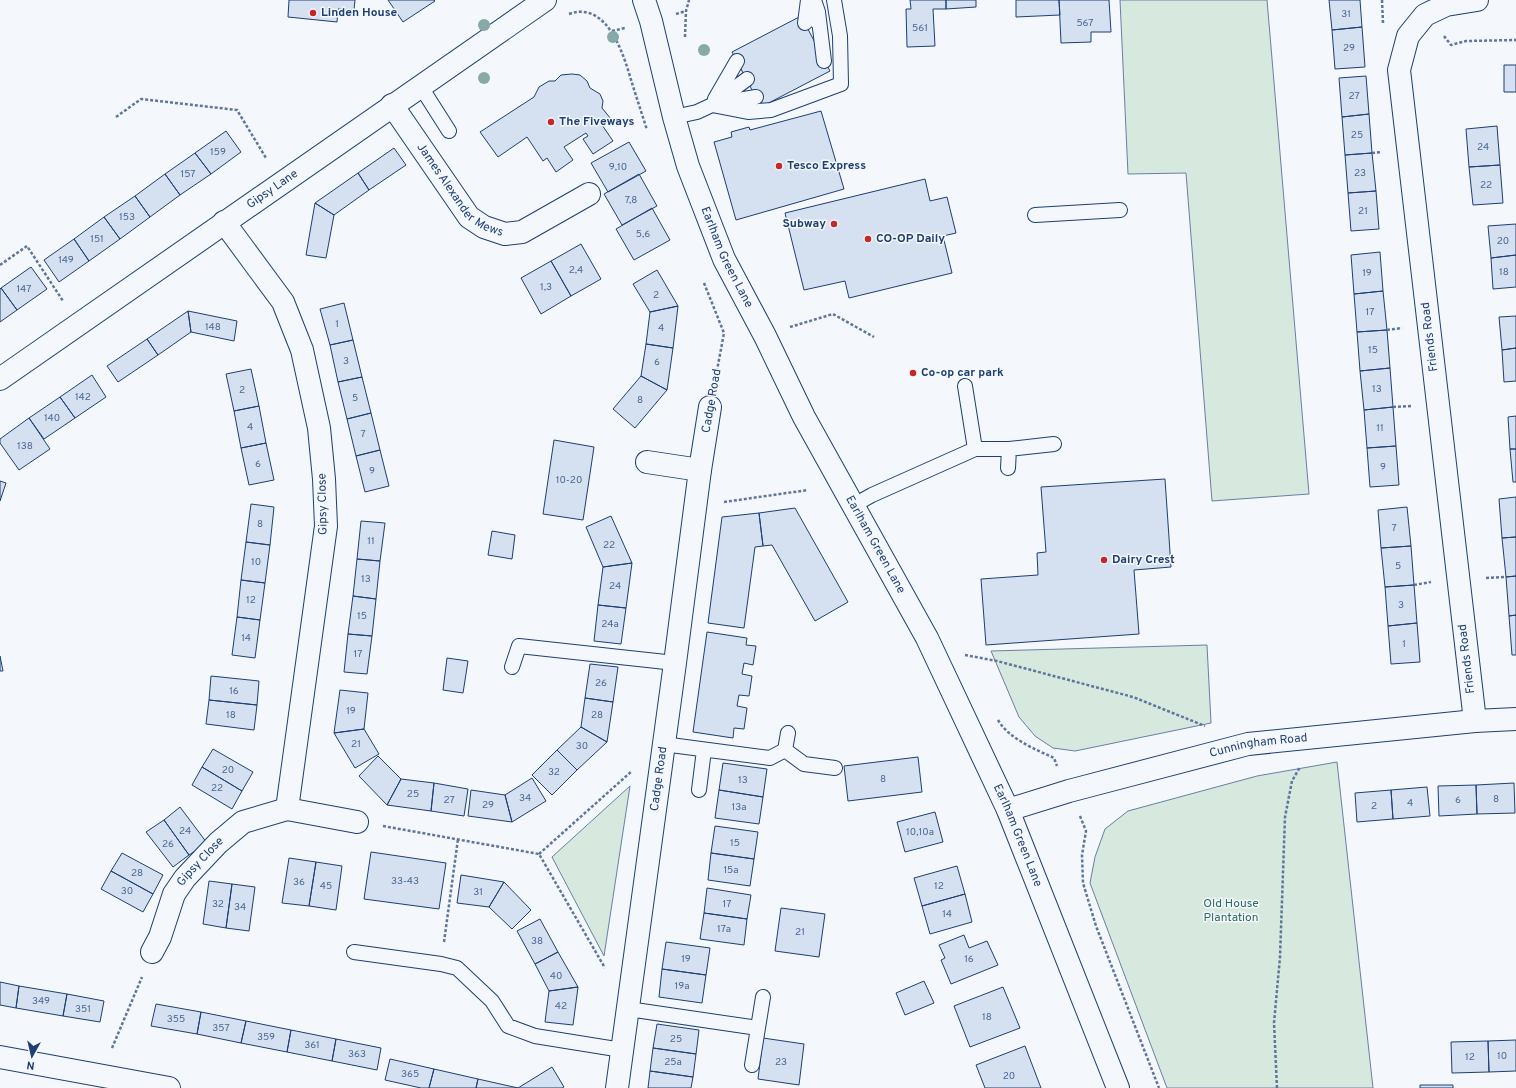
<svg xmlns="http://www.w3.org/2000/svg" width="1516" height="1088" font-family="Overpass,sans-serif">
  <rect width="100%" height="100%" fill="#f4f7fb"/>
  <path fill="#d7e8df" stroke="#687fa3" d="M1120,0h147l42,494 -97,7 -26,-328 -58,1z
    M1207,645l4,78 -136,28 -22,-3 -18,-12 -16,-19 -28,-66z
    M1337,762l36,326h-206l-77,-205 5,-26 10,-28 23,-18 129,-35z
    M630,786l-26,170 -52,-99z"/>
  <path fill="#d5e0f0" stroke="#1d3f73" d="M289,0h66l-1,10 -16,-1 -1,13 -49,-5z
    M388,0h46l1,1 -32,21z
    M910,0h36v9h-13l2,37 -28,1 -1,-38h5z
    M946,0h30v7l-30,2z
    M1016,0h43l1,15 -44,2z
    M1059,0h50l2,32h-20v10l-30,1z
    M1329,0h31l2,27 -30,3z
    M801,16l29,55 -69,36 -29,-55z
    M1362,27l3,40 -30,2 -3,-39z
    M1504,65h12v27h-12z
    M572,74l8,1 7,6 3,7 10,6 3,7 -1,7 9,11 -9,6 11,16 -20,13 -10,-15 5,-3 -2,-3 -22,14 9,13 -17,12 -9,-14 -4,3 -16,-24 -29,20 -18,-25 54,-35 5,-10 10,-6h6l6,-6z
    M1366,76l3,38 -27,3 -3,-39z
    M821,111l23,78 -108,31 -22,-78 18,-5 -1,-5 18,-5 1,3z
    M1369,114l3,39 -27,2 -3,-38z
    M1497,126l3,39 -31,2 -3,-38z
    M226,131l15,21 -30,22 -16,-21z
    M629,142l17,29 -38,21 -17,-29z
    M394,148l12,17 -37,25 -11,-17z
    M195,153l16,21 -31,21 -15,-21z
    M1372,153l4,38 -28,2 -3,-38z
    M1500,165l3,38 -30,2 -4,-38z
    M358,173l11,17 -35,25 -19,-12z
    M165,174l15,21 -30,22 -15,-21z
    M639,174l18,32 -35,19 -18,-31z
    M925,179l5,22 17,-4 9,36 -13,3 9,37 -103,25 -4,-17 -41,9 -19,-77z
    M1376,191l3,38 -28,2 -3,-38z
    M135,196l15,21 -30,22 -16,-22z
    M315,203l19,12 -8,43 -20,-3z
    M652,208l18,32 -36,20 -18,-31z
    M104,217l16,22 -31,22 -15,-22z
    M1516,224v31l-25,3 -3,-32z
    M74,239l15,22 -30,21 -15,-22z
    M581,244l20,35 -30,17 -20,-35z
    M1380,252l3,39 -29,3 -3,-39z
    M1516,255v32l-23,2 -2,-31z
    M551,261l20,35 -30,18 -20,-36z
    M31,267l16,22 -30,21 -16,-22z
    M657,270l21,36 -28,6 -17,-28z
    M1,288l16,22 -17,12v-33z
    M1383,291l4,39 -30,2 -3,-38z
    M344,303l9,37 -23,5 -10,-36z
    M678,306l-5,42 -27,-4 4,-32z
    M188,311l3,21 -33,23 -11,-16z
    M188,311l49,10 -3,20 -43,-9z
    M1516,316v32l-14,2 -3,-33z
    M1387,330l3,38 -30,3 -3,-39z
    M147,339l11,16 -40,27 -11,-16z
    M353,340l9,37 -24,5 -8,-37z
    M646,344l27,4 -6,42 -26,-14z
    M1516,348v33l-12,1 -2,-32z
    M1390,368l3,39 -29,3 -4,-39z
    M251,369l8,37 -25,5 -8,-37z
    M92,375l14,22 -31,21 -15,-21z
    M641,376l26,14 -32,38 -22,-19z
    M362,377l9,36 -24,6 -9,-37z
    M60,397l15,21 -31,21 -15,-21z
    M259,406l7,37 -25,5 -7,-37z
    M1393,407l3,39 -29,2 -3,-38z
    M371,413l9,37 -24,6 -9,-37z
    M1516,416v33h-6l-2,-32z
    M29,418l21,31 -31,21 -19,-27v-4z
    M554,440l40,7 -11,73 -40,-6z
    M266,443l8,37 -25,5 -8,-37z
    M1396,446l3,39 -29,2 -3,-39z
    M1510,449h6v33h-3z
    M380,450l9,36 -24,6 -9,-36z
    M1165,479l6,88 -37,3 5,64 -153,11 -5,-66 57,-4 -1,-22 9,-1 -5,-65z
    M0,481l6,2 -6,18z
    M1516,497v40l-14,1 -3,-39z
    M251,504l23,3 -4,38 -24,-3z
    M1407,507l4,39 -30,2 -3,-38z
    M795,508l53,94 -33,19 -43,-76 -9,1 -4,-33z
    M759,513l4,33 -8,1 -11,81 -36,-5 14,-106z
    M611,516l21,47 -29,4 -17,-40z
    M361,521l24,2 -5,38 -23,-2z
    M492,531l23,4 -3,24 -24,-4z
    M1516,537v39l-10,1 -4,-39z
    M246,542l24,3 -5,38 -24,-3z
    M1411,546l3,39 -29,2 -4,-39z
    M357,559l23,2 -4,38 -23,-3z
    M632,563l-6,45 -28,-3 5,-38z
    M1516,576v39l-7,1 -3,-39z
    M241,580l24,3 -5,37 -23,-3z
    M1414,585l3,38 -29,3 -3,-39z
    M353,596l23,3 -4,37 -24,-2z
    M598,605l28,3 -5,36 -27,-3z
    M1516,615v40h-4l-3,-39z
    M237,617l23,3 -5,38 -23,-3z
    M1417,623l3,39 -29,2 -3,-38z
    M707,632l40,6 -1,7 10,1 -3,19 -9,-2 -2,11 10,2 -3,20 -10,-1 -2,11 10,2 -3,21 -10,-1 -1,10 -40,-6z
    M348,634l24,2 -5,38 -23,-2z
    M0,656l3,15h-3z
    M447,658l21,3 -5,32 -20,-3z
    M590,664l28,3 -5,35 -28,-4z
    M211,676l48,5 -2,24 -48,-5z
    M340,690l28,3 -4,36 -30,4z
    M585,698l28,4 -6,40 -26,-15z
    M209,700l48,5 -3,25 -48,-6z
    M581,727l26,15 -30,28 -20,-20z
    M364,729l15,25 -24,14 -21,-35z
    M213,749l40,23 -11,19 -40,-24z
    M557,750l20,20 -25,25 -20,-20z
    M378,756l23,23 -14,26 -28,-29z
    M918,757l4,35 -74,9 -4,-35z
    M723,763l44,6 -4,28 -44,-7z
    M202,767l40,24 -10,18 -40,-24z
    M532,778l14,23 -34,21 -7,-27z
    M401,779l33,4 -3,28 -44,-6z
    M434,783l34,6 -4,27 -33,-5z
    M1514,783l1,30 -38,1 -1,-29z
    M1476,785l1,29 -38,2 -1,-30z
    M1427,787l3,29 -37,3 -2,-29z
    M471,790l34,5 7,27 -44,-6z
    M719,790l44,7 -4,27 -44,-6z
    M1391,790l2,29 -36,3 -2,-29z
    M180,807l27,36 -18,12 -25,-35z
    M935,812l8,30 -38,10 -8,-30z
    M164,820l25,35 -16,12 -27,-35z
    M715,826l43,6 -4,27 -43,-6z
    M371,852l75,11 -7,46 -75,-10z
    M122,853l41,22 -10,19 -42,-23z
    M711,853l43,6 -4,27 -42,-6z
    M289,858l27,4 -7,44 -27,-3z
    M316,862l26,4 -6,44 -27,-4z
    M957,866l8,28 -43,12 -8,-28z
    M111,871l42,23 -10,18 -42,-23z
    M461,875l43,7 -15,25 -32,-4z
    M209,881l23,3 -6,44 -23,-4z
    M504,882l27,28 -19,19 -23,-22z
    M232,884l23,3 -6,44 -23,-3z
    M707,888l44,7 -4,24 -43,-6z
    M965,894l7,28 -42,12 -8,-28z
    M781,908l44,6 -6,43 -44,-6z
    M704,913l43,6 -3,26 -44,-6z
    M540,919l18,33 -23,12 -18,-33z
    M964,935l5,13 18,-7 11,24 -47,19 -10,-24 4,-2 -6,-13z
    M666,942l44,6 -4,27 -44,-6z
    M558,952l20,35 -29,4 -14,-27z
    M662,969l44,6 -4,28 -43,-6z
    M924,981l10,22 -29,12 -9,-22z
    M0,982l19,4 -3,22 -16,-3z
    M19,986l48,8 -4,22 -47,-8z
    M578,987l-5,38 -28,-3 4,-31z
    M1003,987l17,41 -50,19 -16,-41z
    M67,994l37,7 -4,21 -37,-6z
    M156,1004l45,8 -4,22 -46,-8z
    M201,1012l45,9 -5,22 -44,-9z
    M246,1021l45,9 -4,22 -46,-9z
    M657,1024l42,6 -3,24 -43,-6z
    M291,1030l45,9 -4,22 -45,-9z
    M763,1038l41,6 -5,41 -41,-6z
    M336,1039l45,9 -4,22 -45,-9z
    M1516,1040v31l-27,1 -1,-31z
    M1488,1041l1,31 -37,1 -1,-31z
    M1025,1046l16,42h-56l-9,-23z
    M653,1048l43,6 -3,23 -43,-6z
    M390,1059l44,10 -5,19h-8l-36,-8z
    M552,1067l12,20 -2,1h-44z
    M434,1069l44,10 -2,9h-47z
    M650,1071l43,6 -2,11h-43z
    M478,1079l40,9h-42z
    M1420,1085h33v3h-33z"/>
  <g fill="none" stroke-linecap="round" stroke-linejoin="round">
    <g stroke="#1d3f73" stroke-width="16">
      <path id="lane" d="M814,0l4,12 -1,10
        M818,12l6,49
        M805,23l3,-23
        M421,87l28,44
        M715,99l22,-38
        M720,103l36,-6
        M712,105l36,7 23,-2 70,-26 -1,-48 -6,-36
        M674,117l23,-5 15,-7 35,-26
        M1035,215l85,-5
        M965,386l10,63
        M1008,468l1,-19
        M854,505l18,-10 103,-46h34l45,-5
        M512,667l7,-21 156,17
        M663,744l107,14 15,-8 3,-17
        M785,750l19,14 31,4
        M699,790l5,-40
        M354,952l87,12 16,4 35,33 16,25 27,10 87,14
        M628,1009l130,19 -6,37
        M758,1028l5,-31"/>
    </g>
    <g stroke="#1d3f73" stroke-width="24">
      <g id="street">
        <path id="s1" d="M644,0l7,21 23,96 14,49 36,93 41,77 39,81 123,221 81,172 110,278"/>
        <path id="s2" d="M392,105l77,112 15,10 21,7 17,-2 67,-38"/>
        <path id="s3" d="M0,379l545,-379"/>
        <path d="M647,462l53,8"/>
        <path d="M1475,721l-76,-651 9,-34 17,-21 21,-10 31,-5"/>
        <path d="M287,809l70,13"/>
        <path id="s4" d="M1008,810l61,-19 179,-47 227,-23 41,-2"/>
        <path id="s5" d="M152,952l8,-15 14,-43 11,-16 33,-35 25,-21 44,-13 39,-283 -2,-47 -5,-51 -17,-78 -19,-48 -59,-80"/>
        <path id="s6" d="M617,1088l58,-425 25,-193 10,-63"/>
      </g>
    </g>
    <g stroke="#1d3f73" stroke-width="24">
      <path id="secondary" d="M0,1057l169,31"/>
    </g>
    <path stroke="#5e769c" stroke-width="2.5" stroke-dasharray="3 2" stroke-linecap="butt" d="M1382,0l1,23
      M569,14c39,-14 55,42 63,69 5,16 10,31 15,47
      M676,14l10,-3
      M612,31l13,-3
      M1444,36l7,9 15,-4 50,-1
      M685,37l1,-26 3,-11
      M116,117l25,-18 96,11 29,48
      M1372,153l10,-1
      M0,265l27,-19 36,55
      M704,283l20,50 -9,48
      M790,327l43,-13 41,23
      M1387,330l15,-2
      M1393,407l18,-1
      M724,502l84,-12
      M1486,578l20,-1
      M1414,585l17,-3
      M965,655l32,6 136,36 72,29
      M998,720c11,19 37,29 56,38l3,8
      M1080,816l6,15 -4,24 1,28 13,43 63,162
      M383,826l156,28 66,114
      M539,854l93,-83
      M444,942l14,-103
      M112,1048l30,-71
      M1277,1088l-3,-65 6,-66 5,-140 7,-36 8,-14"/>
    <use href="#lane" stroke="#f4f7fb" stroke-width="14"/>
    <use href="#street" stroke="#f4f7fb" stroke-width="22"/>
    <use href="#secondary" stroke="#f4f7fb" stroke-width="22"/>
  </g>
  <g fill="#86aba6">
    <circle cx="484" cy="25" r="6"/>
    <circle cx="613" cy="37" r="6"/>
    <circle cx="704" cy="50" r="6"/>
    <circle cx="484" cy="78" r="6"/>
  </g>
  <g fill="#c62828" stroke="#f4f7fb" stroke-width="1.5">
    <circle cx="313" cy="13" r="4"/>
    <circle cx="551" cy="122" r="4"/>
    <circle cx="779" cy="166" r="4"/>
    <circle cx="834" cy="224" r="4"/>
    <circle cx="868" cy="239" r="4"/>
    <circle cx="913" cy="373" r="4"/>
    <circle cx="1104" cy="560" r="4"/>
  </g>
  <g text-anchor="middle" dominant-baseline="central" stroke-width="3" stroke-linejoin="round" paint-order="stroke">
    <g font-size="10" fill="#4b6792">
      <text x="1346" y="14">31</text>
      <text x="1085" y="23">567</text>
      <text x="920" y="28">561</text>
      <text x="1349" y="48">29</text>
      <text x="1354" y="96">27</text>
      <text x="1357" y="135">25</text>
      <text x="1483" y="147">24</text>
      <text x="218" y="152">159</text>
      <text x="618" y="167">9,10</text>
      <text x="1360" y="173">23</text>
      <text x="188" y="174">157</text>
      <text x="1486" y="185">22</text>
      <text x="631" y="200">7,8</text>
      <text x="1363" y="211">21</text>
      <text x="127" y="217">153</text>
      <text x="643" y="234">5,6</text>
      <text x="97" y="239">151</text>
      <text x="1503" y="241">20</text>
      <text x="66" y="260">149</text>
      <text x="576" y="270">2,4</text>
      <text x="1504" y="272">18</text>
      <text x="1367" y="273">19</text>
      <text x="546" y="287">1,3</text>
      <text x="24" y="289">147</text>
      <text x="656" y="295">2</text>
      <text x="1370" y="312">17</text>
      <text x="337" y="324">1</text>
      <text x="213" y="327">148</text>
      <text x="661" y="328">4</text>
      <text x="1373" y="350">15</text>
      <text x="346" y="361">3</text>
      <text x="657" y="362">6</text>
      <text x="1377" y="389">13</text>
      <text x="242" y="390">2</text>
      <text x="83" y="397">142</text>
      <text x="355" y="398">5</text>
      <text x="640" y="400">8</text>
      <text x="52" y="418">140</text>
      <text x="250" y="427">4</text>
      <text x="1380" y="428">11</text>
      <text x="363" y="434">7</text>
      <text x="25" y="446">138</text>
      <text x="258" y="464">6</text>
      <text x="1383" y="467">9</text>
      <text x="372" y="471">9</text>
      <text x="569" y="480">10-20</text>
      <text x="260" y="524">8</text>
      <text x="1394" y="528">7</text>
      <text x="371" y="541">11</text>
      <text x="609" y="545">22</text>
      <text x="256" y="562">10</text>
      <text x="1398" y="566">5</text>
      <text x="366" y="579">13</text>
      <text x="615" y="586">24</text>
      <text x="251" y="600">12</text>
      <text x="1401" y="605">3</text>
      <text x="362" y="616">15</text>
      <text x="610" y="624">24a</text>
      <text x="246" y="638">14</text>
      <text x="1404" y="644">1</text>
      <text x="358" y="654">17</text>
      <text x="601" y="683">26</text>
      <text x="234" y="691">16</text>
      <text x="351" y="711">19</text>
      <text x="231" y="715">18</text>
      <text x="597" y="715">28</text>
      <text x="356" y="744">21</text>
      <text x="582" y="746">30</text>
      <text x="228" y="770">20</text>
      <text x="554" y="772">32</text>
      <text x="883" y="779">8</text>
      <text x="743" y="780">13</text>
      <text x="217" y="788">22</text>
      <text x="413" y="794">25</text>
      <text x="525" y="798">34</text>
      <text x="1496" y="799">8</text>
      <text x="449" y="800">27</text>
      <text x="1458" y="800">6</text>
      <text x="1410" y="803">4</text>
      <text x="488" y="805">29</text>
      <text x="1374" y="806">2</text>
      <text x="739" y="807">13a</text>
      <text x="185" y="831">24</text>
      <text x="920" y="832">10,10a</text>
      <text x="735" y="843">15</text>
      <text x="168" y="844">26</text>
      <text x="731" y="870">15a</text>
      <text x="137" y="873">28</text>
      <text x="405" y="881">33-43</text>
      <text x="299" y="882">36</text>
      <text x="326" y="886">45</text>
      <text x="939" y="886">12</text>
      <text x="127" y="891">30</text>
      <text x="478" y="892">31</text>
      <text x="218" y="904">32</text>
      <text x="727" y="904">17</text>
      <text x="240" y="907">34</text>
      <text x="947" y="914">14</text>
      <text x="724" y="929">17a</text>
      <text x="800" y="932">21</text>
      <text x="537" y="941">38</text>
      <text x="686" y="959">19</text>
      <text x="969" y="959">16</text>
      <text x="556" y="976">40</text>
      <text x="682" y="986">19a</text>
      <text x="41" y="1001">349</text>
      <text x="561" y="1006">42</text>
      <text x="83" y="1009">351</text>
      <text x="987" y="1017">18</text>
      <text x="176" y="1019">355</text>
      <text x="221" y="1028">357</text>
      <text x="266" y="1037">359</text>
      <text x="676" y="1039">25</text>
      <text x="312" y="1045">361</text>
      <text x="357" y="1054">363</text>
      <text x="1502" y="1056">10</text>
      <text x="1470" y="1057">12</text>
      <text x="673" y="1062">25a</text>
      <text x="781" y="1062">23</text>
      <text x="410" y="1074">365</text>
      <text x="1009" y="1076">20</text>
    </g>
    <g font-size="12" font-weight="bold" fill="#1d3f73" stroke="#f4f7fb" text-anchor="start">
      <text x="321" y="13">Linden House</text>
      <text x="559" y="122">The Fiveways</text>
      <text x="787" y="166">Tesco Express</text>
      <text x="826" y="224" text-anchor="end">Subway</text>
      <text x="876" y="239">CO-OP Daily</text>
      <text x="921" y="373">Co-op car park</text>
      <text x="1112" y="560">Dairy Crest</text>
    </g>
    <g font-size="12" fill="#1d3f73" stroke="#f4f7fb">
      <text stroke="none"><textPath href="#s2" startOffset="111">James Alexander Mews</textPath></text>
      <text stroke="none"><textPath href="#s3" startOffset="332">Gipsy Lane</textPath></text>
      <text stroke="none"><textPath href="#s1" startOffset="271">Earlham Green Lane</textPath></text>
      <text transform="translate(1430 337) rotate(-97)">Friends Road</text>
      <text transform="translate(712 401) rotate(-80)">Cadge Road</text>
      <text transform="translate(323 504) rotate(-91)">Gipsy Close</text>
      <text stroke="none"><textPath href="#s1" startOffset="595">Earlham Green Lane</textPath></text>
      <text transform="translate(1467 659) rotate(-97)">Friends Road</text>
      <text stroke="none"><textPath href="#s4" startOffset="259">Cunningham Road</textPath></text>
      <text stroke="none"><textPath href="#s6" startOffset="312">Cadge Road</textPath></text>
      <text stroke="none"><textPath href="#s1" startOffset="919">Earlham Green Lane</textPath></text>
      <text stroke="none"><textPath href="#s5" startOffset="104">Gipsy Close</textPath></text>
    </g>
    <g font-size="12" fill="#2c6c60" stroke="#f4f7fb">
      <text x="1231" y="904">Old House<tspan x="1231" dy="14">Plantation</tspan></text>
    </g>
  </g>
  <g transform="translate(32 1056) rotate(188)" stroke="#f4f7fb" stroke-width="3" paint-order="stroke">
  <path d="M0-3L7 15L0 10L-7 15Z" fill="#1d3f73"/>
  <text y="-6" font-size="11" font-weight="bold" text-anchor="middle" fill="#1d3f73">N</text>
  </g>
</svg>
